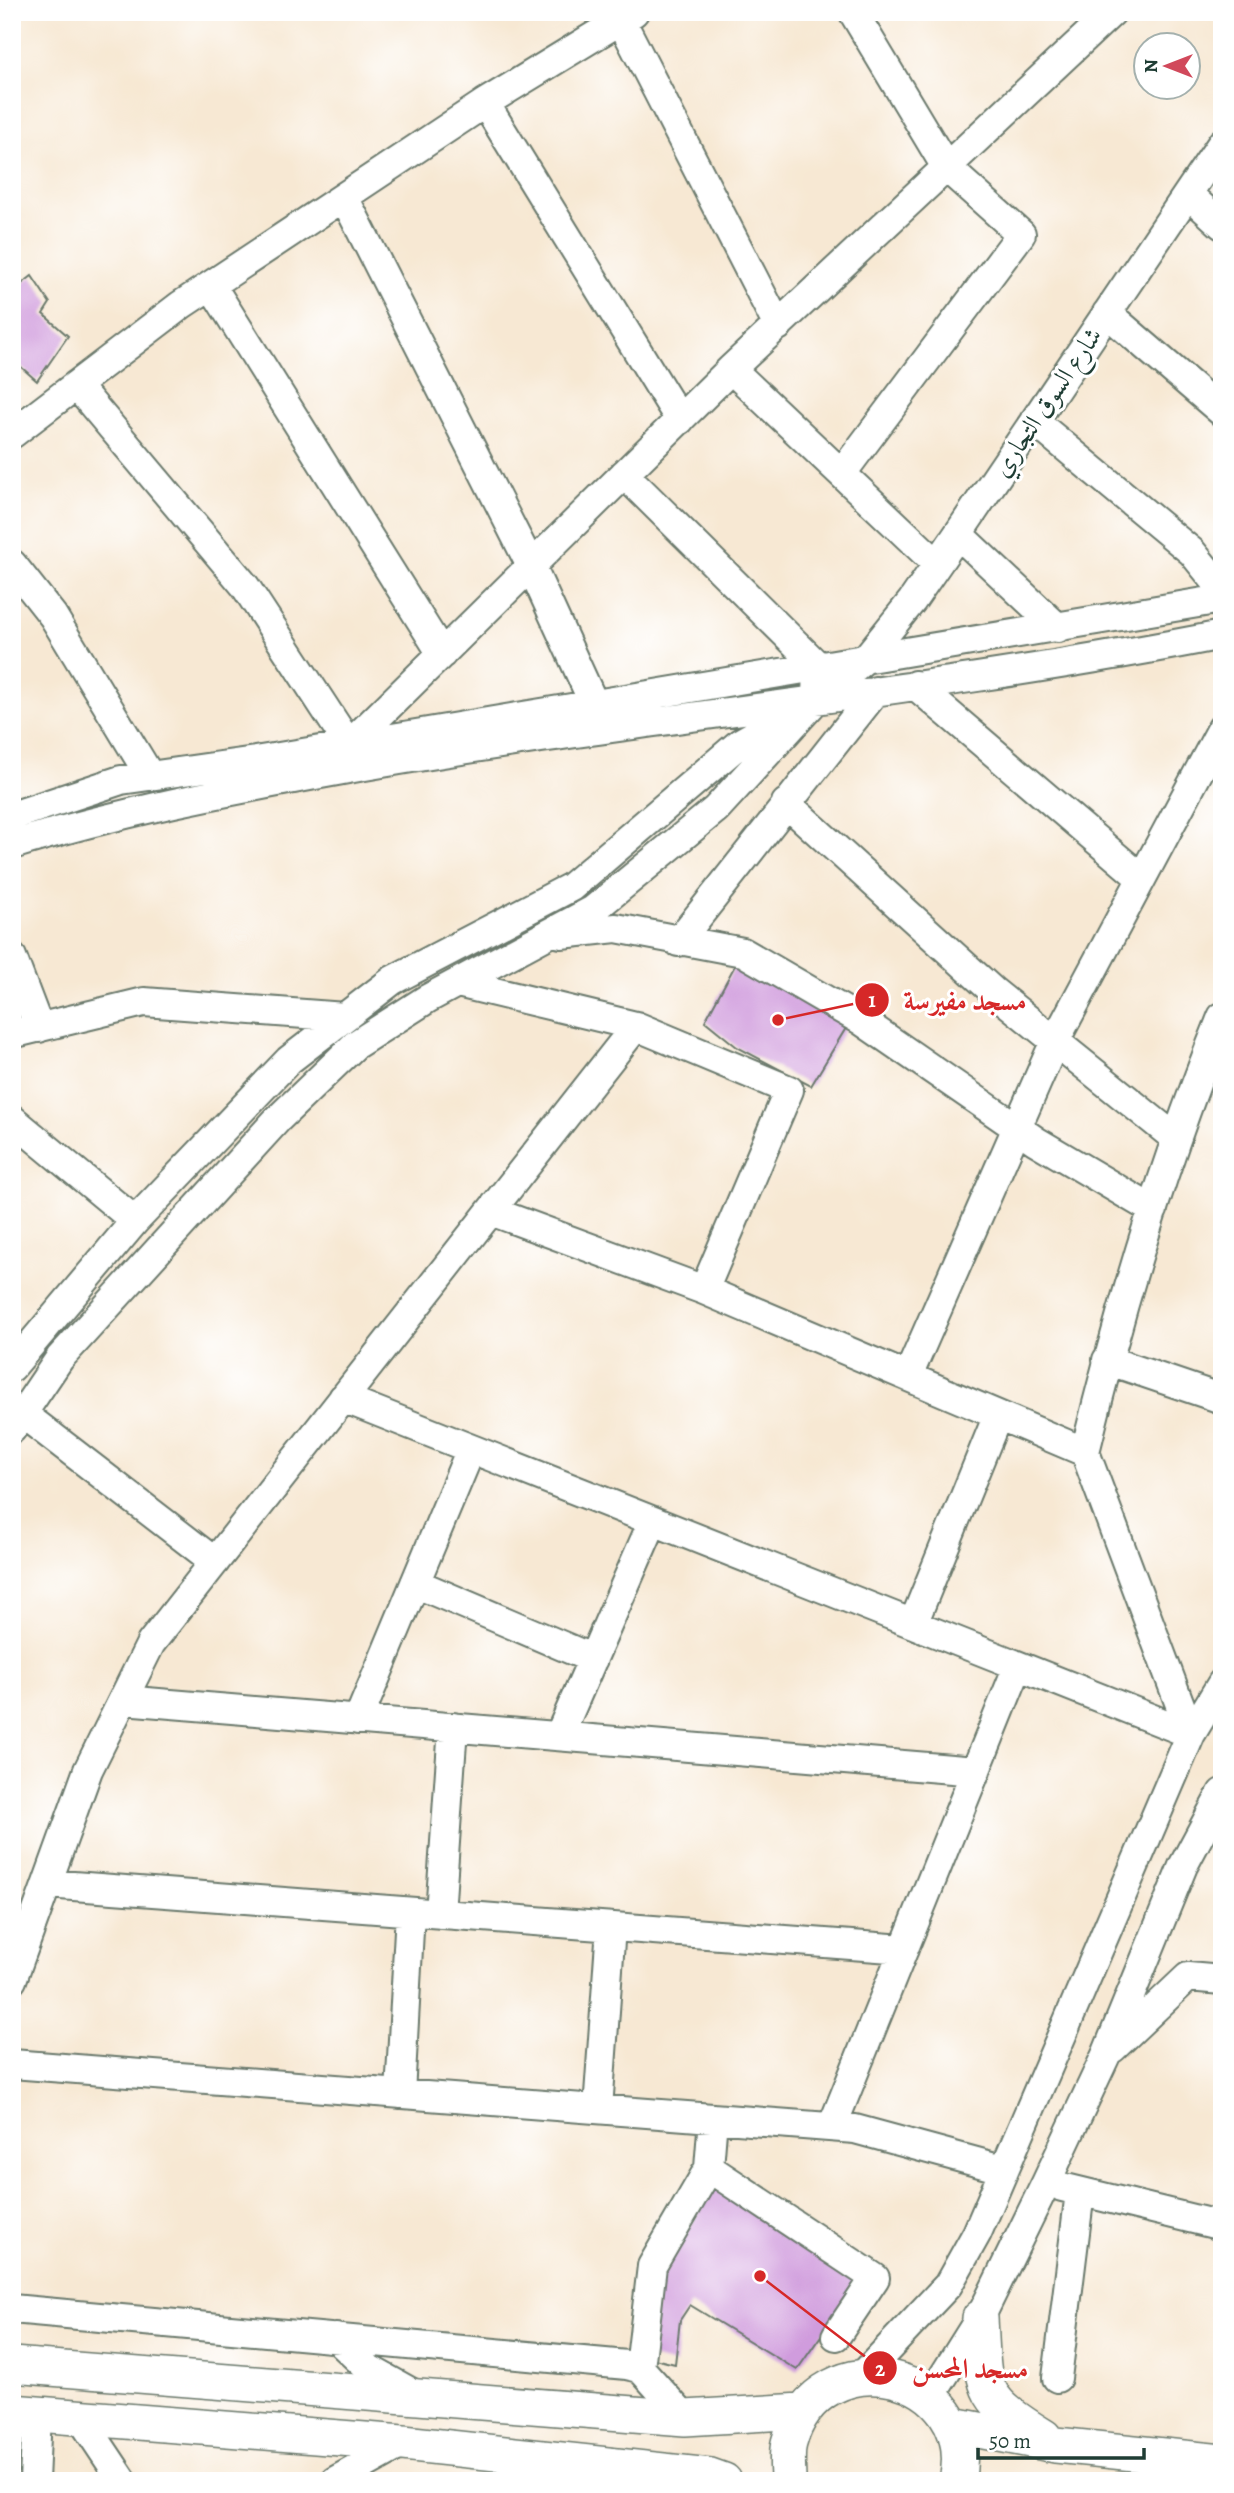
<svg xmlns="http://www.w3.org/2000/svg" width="1234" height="2493" font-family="Alegreya,Amiri,serif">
  <rect width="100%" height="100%" fill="#fff"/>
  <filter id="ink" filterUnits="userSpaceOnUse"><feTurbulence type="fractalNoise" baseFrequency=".0143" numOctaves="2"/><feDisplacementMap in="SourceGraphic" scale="14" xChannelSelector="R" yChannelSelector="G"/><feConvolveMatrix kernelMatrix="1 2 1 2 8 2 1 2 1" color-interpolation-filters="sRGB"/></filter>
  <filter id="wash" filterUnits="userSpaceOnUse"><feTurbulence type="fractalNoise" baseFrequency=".00686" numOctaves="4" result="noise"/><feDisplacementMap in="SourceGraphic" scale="28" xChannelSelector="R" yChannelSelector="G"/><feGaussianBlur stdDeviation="1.57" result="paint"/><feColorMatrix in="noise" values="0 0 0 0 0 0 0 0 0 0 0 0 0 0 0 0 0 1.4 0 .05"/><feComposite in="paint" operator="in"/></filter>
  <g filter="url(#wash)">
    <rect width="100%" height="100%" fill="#f7e8d3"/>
    <g id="blocks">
      <path fill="#d09cdd" d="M32,276l18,27 -7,11 25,22 -31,45 -25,-22v-79l7,6z
        M740,956l112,62 -41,68 -74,-39 -32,-26z
        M718,2181l144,96 -65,93 -107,-65 -10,15 -5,44 -25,-6 10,-84z"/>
    </g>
  </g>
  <g filter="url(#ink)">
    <use href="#blocks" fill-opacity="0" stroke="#6b796c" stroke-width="2"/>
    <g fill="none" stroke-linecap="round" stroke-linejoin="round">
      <g stroke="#6b796c" stroke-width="32">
        <path id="minor" d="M621,20l157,306
          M485,103l195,317
          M1188,194l34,31
          M344,197l187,369 63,138
          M211,285l231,369
          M1107,313l115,99
          M731,369l206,195
          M76,385l169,201 104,159 382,-376 381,-357
          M1034,421l158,131 30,37
          M12,434l169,-129 304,-202 149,-91
          M842,473l179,-239 -75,-67 -93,-155
          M958,534l100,94
          M12,564l41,52 97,160
          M915,685l226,193
          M786,803l208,189 181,146
          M12,816l109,-36 134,-19 967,-162
          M12,845c107,-33 215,-54 325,-74 294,-53 592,-78 885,-136
          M561,934l55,-6 127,24 119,69 174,120 117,69
          M678,942l198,-251
          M12,957l27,71
          M457,983l179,43 153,64 -85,200
          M12,1034l132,-32 201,15
          M12,1119l123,102
          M491,1211l213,79 381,162 106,282
          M1107,1360l115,39
          M12,1367l123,-146 154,-161 104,-80 178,-93 169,-144 76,-43 51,-43 45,-56 46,-67 264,-391
          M908,1376l147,-335 167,-313
          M343,1398l848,336
          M23,1414l192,148
          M12,1429l48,-71 217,-238 78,-75 72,-46 166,-89 123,-101 100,-109 1,-35 -193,-191
          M1085,1452c36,-149 80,-294 137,-435
          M415,1583l178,76
          M913,1624l85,-209
          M123,1700l853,71
          M358,1720l113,-271
          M559,1736l94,-215
          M47,1884l857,65
          M440,1914l13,-187
          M12,1980l76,-210 63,-127 485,-617
          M1113,2048l75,-71 34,3
          M12,2064l843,65 147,40
          M400,2094l10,-182
          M598,2109l13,-182
          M832,2127l186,-461
          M709,2168l4,-50
          M1062,2187l160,39
          M12,2309l615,56 13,3 45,50
          M336,2338l33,31 45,25
          M640,2368l12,-102 57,-98 166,110 -39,58
          M863,2375l85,-90 29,-52 214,-499 31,-51
          M1057,2378l23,-186
          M931,2396l49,-78 66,-135 60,-128 77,-189 39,-73
          M81,2418l42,63
          M34,2481l3,-67
          M335,2481l68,-38"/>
      </g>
      <g stroke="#6b796c" stroke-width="38">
        <path id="major" d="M980,2318c4,73 -1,79 64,119
          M12,2365l673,53 117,-7
          M12,2412l391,31 307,33 14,5
          M953,2425l103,20 166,17
          M788,2481c0,-12 -2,-27 1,-38 30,-110 192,-73 168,38"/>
      </g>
      <use href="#minor" stroke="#fff" stroke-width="28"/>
      <use href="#major" stroke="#fff" stroke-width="35"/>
    </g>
  </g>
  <g text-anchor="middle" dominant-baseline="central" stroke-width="6" stroke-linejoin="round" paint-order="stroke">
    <g font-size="26" fill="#1f3d34" stroke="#fff">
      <text transform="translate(1047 402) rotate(-56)">شارع السوق التجاري</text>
    </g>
  </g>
  <path fill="none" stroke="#d62828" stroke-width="2.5" d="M778 1020L872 1000M760 2276L880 2368"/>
  <g fill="#d62828" stroke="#fff" stroke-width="2.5">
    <circle cx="778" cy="1020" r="7"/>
    <circle cx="760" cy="2276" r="7"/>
    <circle cx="872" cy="1000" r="18"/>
    <circle cx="880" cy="2368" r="18"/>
  </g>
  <g font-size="21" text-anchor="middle" font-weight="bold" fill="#fff">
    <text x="872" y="1007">1</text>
    <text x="880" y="2376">2</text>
  </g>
  <g font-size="28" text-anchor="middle" font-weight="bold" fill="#d62828" stroke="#fff" stroke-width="6" stroke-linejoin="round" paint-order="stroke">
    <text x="965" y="1010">مسجد مفيرسة</text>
    <text x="970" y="2378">مسجد المحسن</text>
  </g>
  <rect width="1234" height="2493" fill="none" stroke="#fff" stroke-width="42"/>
  <g transform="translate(1167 66) rotate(270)"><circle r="33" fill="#ffffff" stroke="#a5b1ae" stroke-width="2"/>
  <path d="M0-5L12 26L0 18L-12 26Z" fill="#d1495b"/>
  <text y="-10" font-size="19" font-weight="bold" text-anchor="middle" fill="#1f3d34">N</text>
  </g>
  <path d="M978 2448v10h166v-10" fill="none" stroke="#1f3d34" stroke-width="3.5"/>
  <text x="989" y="2448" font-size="21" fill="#1f3d34" stroke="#ffffff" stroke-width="5" paint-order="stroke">50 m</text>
</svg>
